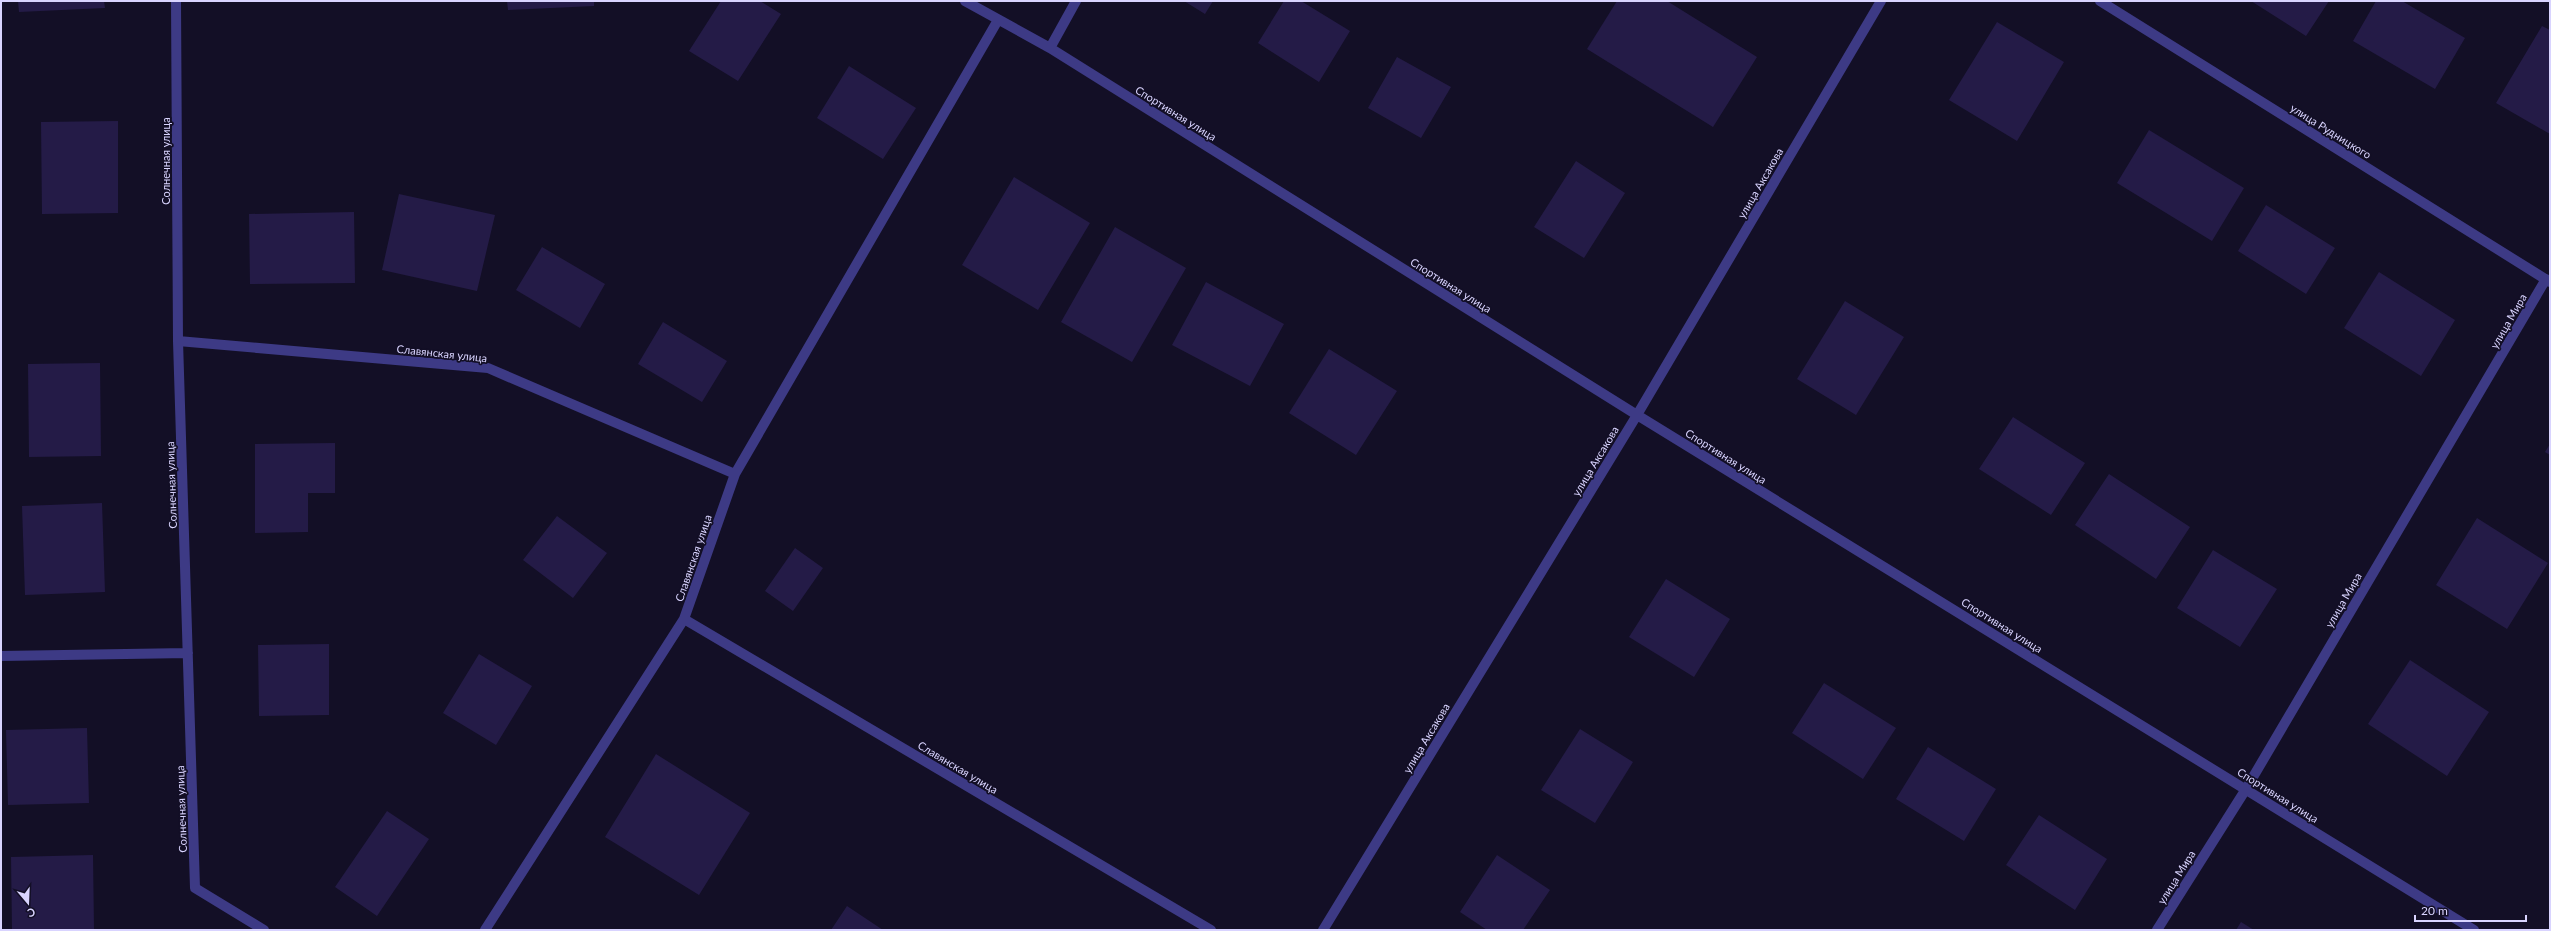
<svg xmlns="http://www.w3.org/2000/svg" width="2551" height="931" font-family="Lato,sans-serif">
  <rect width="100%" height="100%" fill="#130f26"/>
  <path fill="#241b47" d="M18,1h86l1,7 -86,4z
    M507,1h87v5l-86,4z
    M721,1h39l21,13 -43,67 -49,-30z
    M1184,1h29l-8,13z
    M1284,1h17l49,30 -31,51 -61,-39z
    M1617,1h50l90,56 -44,70 -126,-78z
    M2251,1h78l-23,35z
    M2376,1h26l63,37 -30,51 -82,-48z
    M1997,22l67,40 -47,79 -68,-41z
    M2542,26l8,4v104l-54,-31z
    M1397,57l54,30 -30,51 -53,-30z
    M849,66l67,42 -33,51 -66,-41z
    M118,121v92l-76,1 -1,-92z
    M2149,130l95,58 -32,53 -95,-58z
    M1576,161l49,32 -41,65 -50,-31z
    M1014,177l76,46 -52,87 -76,-45z
    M399,194l96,21 -18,76 -95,-21z
    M2266,205l69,43 -29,46 -68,-43z
    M354,212l1,71 -105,1 -1,-70z
    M1115,227l71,41 -54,94 -71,-40z
    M542,247l63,37 -25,44 -64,-38z
    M2379,272l76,48 -34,56 -77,-48z
    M1206,282l78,42 -34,62 -78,-41z
    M1845,301l59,36 -48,78 -59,-36z
    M663,322l64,39 -25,41 -64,-38z
    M1329,349l68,42 -41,64 -67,-42z
    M100,363l1,93 -72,1 -1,-93z
    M2013,417l72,46 -34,52 -72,-46z
    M335,443v50h-27v39l-53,1v-89z
    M2550,444v11l-5,-3z
    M2109,474l81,53 -34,52 -81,-54z
    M102,503l3,89 -80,3 -3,-89z
    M557,516l50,37 -34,45 -50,-38z
    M2477,518l71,45 -41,66 -71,-44z
    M795,548l28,20 -30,43 -28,-20z
    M2213,550l64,39 -37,58 -63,-39z
    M1666,579l64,40 -36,58 -65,-40z
    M329,644v71l-70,1 -1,-71z
    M479,654l53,32 -36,59 -53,-32z
    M2410,660l79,52 -42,64 -79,-52z
    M1824,683l72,45 -33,51 -71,-46z
    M87,728l2,75 -81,2 -2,-75z
    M1580,729l53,33 -38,61 -54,-33z
    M1928,747l68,42 -32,52 -68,-42z
    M656,754l94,59 -51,82 -94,-58z
    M387,811l42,28 -52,77 -42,-29z
    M2039,815l68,44 -32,51 -69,-45z
    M93,855l1,74 -82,1 -1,-73z
    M1497,855l53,35 -27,40h-36l-27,-18z
    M847,906l36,24h-52z
    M2241,922l13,8h-18z"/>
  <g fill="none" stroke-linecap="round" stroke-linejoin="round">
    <path stroke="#3d3a85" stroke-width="10" d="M176,1l2,340 17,547 69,42
      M965,1l85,47 587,367 837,515
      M2100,1l450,281
      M1050,48l26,-47
      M178,341l310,27 247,106 -51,145 527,311
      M735,474l263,-454
      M1,656l187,-3
      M485,930l199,-311
      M1323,930l314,-515 244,-414
      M2157,930l89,-141 300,-510"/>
  </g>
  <g text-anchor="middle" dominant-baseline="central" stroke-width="3.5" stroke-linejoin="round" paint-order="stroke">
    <g font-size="11" fill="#d9d4ff" stroke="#130f26">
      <text transform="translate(1176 113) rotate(32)">Спортивная улица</text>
      <text transform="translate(2331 131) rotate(32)">улица Рудницкого</text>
      <text transform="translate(165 161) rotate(-90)">Солнечная улица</text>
      <text transform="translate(1760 183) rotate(-60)">улица Аксакова</text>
      <text transform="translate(1451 285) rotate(32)">Спортивная улица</text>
      <text transform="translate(2508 321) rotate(-60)">улица Мира</text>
      <text transform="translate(442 353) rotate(6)">Славянская улица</text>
      <text transform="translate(1726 456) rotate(32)">Спортивная улица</text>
      <text transform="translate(1595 461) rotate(-59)">улица Аксакова</text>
      <text transform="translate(171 485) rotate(-92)">Солнечная улица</text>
      <text transform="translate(693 558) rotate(-71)">Славянская улица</text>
      <text transform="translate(2343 600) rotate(-60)">улица Мира</text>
      <text transform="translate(2002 625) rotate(32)">Спортивная улица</text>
      <text transform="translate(1426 738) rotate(-59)">улица Аксакова</text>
      <text transform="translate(958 767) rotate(31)">Славянская улица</text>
      <text transform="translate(2278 795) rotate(32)">Спортивная улица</text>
      <text transform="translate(181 809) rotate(-92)">Солнечная улица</text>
      <text transform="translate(2176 877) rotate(-58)">улица Мира</text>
    </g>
  </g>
  <rect width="2551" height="931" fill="none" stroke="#d9d4ff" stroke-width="4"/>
  <g transform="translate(28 903) rotate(161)" stroke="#130f26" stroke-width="3" paint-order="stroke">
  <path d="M0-3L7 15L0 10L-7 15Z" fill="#d9d4ff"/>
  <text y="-6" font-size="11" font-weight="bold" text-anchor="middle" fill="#d9d4ff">С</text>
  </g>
  <path d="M2415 915v6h111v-6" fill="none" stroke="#d9d4ff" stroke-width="2"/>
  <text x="2421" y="915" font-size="12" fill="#d9d4ff" stroke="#130f26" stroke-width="3" paint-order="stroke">20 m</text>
</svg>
